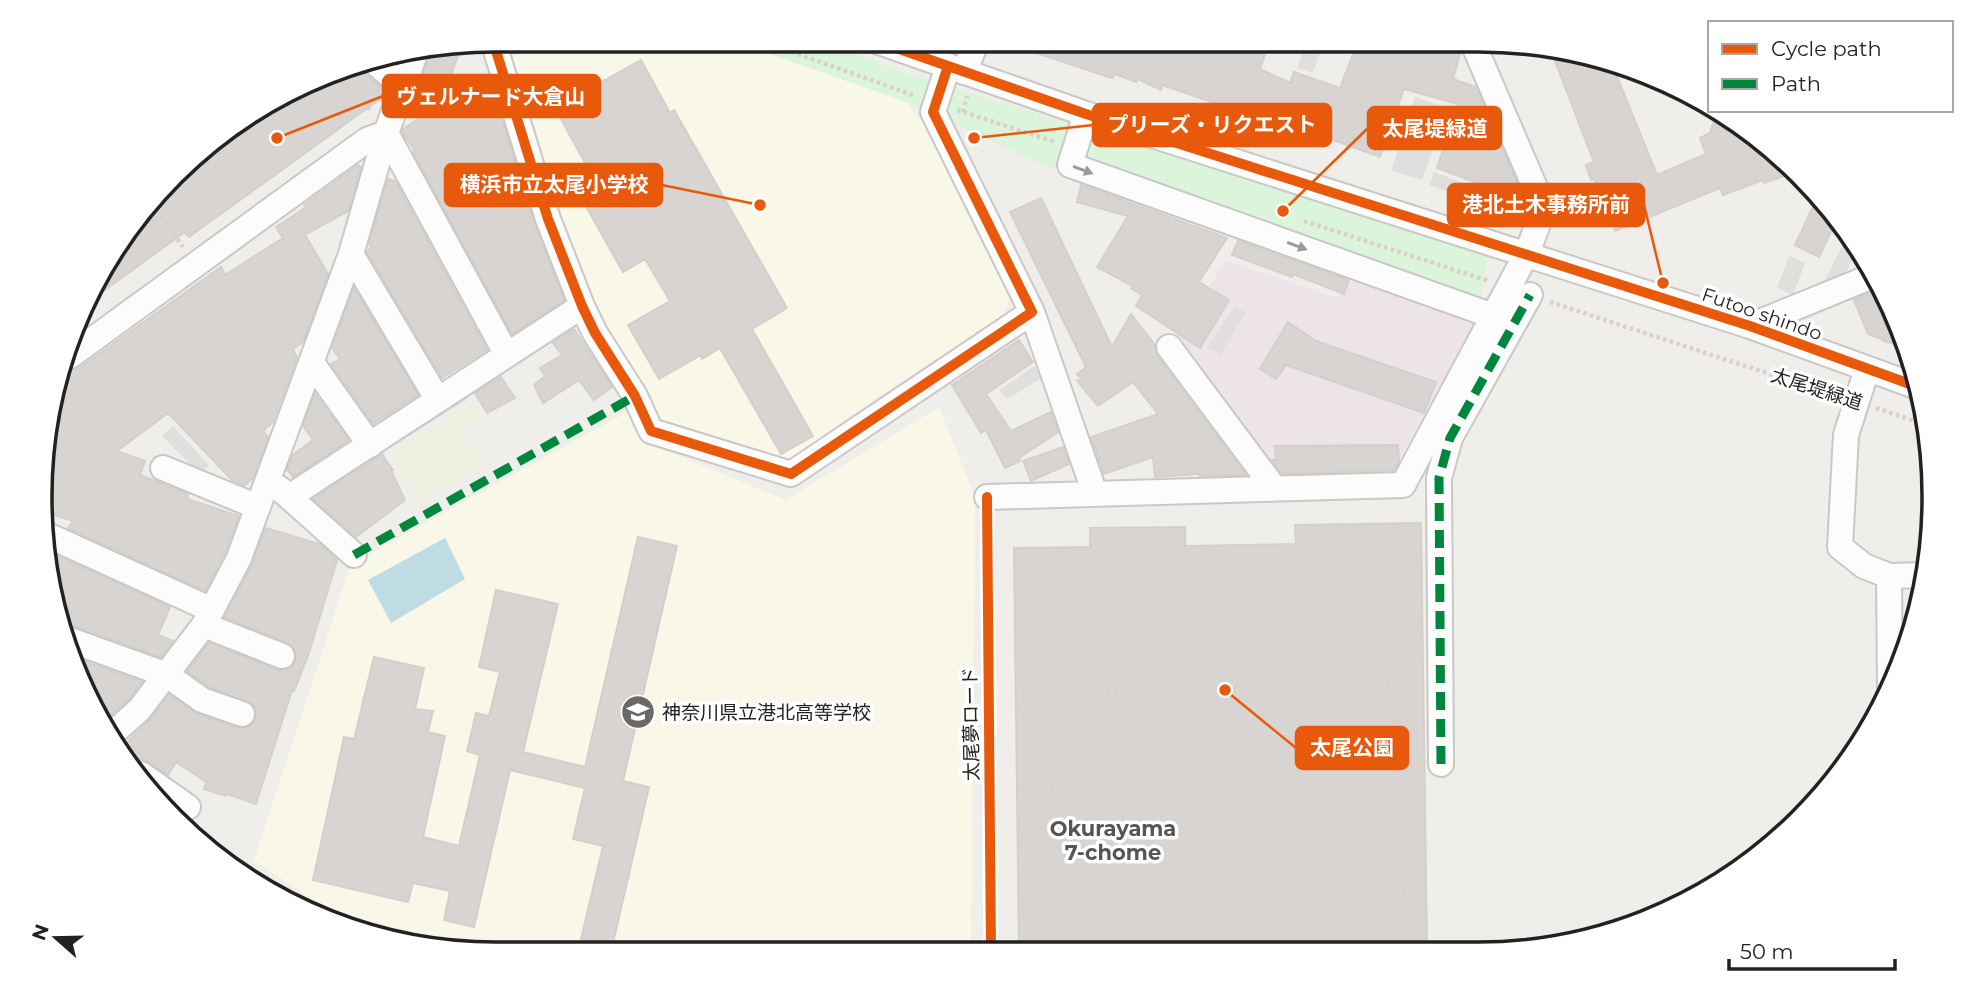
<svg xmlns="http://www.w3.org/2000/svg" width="1974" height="994" font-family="Montserrat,'Noto Sans JP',sans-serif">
  <rect width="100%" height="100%" fill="#f0eeeb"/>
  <path fill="#ede4e9" d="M1226,261l112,37 22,-24 116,47 -84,151 -123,-4 -97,-126z"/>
  <path fill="#f8f7e8" d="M539,40h191l177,62 6,11 13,8 85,173 -7,21 -126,82 -96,68 -122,-45 -82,-131 -69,-228z
    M939,407l36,90 -4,454 -503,2 -89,-15 -18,-6 -107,-72 97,-296 280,-154 16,33 139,57z"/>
  <path fill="#efefdf" d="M472,404l10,16 -26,13 9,15 10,-6 11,21 -65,39 -31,-48z"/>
  <path fill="#daf5da" d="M730,40l95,1 72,29 590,184 -6,46 -420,-140 -9,9 -145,-67z"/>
  <path fill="#e0dfde" d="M1307,41h17l-11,32 -16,-5z
    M1415,97l33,11 -26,72 -31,-9z
    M1434,172l48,18 -3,12 -50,-17z
    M1848,234l10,14 -16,33 -5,4 -12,-5z
    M1789,256l16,7 -12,32 -16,-8z
    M1235,306l11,7 -26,42 -13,-7z
    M1034,366l8,12 -35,21 -8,-9z
    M460,388l8,11 -77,48 -5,-10z
    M173,426l36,39 -9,9 -38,-38z"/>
  <path fill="#bfdbe3" d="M445,538l20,41 -74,44 -23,-43z"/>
  <path fill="#d7d4d2" stroke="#d3d0cc" stroke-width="2" d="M1009,41h171l28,9 2,-9h60l-10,28 30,14 4,-11 46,16 18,-47h61l41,13 -7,25 23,8 49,114 -88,-33 21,-64 -54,-15 -24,68 -85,-31 -1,4 -31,-14 -1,3 -100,-34 -1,5 -23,-11 -2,3 -21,-8 -3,4 -103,-34z
    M462,46l-17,44 7,7 -34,-9 12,-37z
    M1550,48l45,8 16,6 46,113 49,-21 -6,-16 10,-5 4,-13 16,-1 25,15 40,38 -31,11 -1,-3 -40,15 -3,-7 -105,43 -21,-52 -3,1 -5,-15 8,-3z
    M641,60l29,53 4,-3 113,198 -35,21 61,107 -32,18 -61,-106 -18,11 -1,-4 -42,24 -31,-54 42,-24 -25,-42 -22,13 -56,-99 18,-10 -30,-55z
    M359,63l4,9 22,19 -3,10 -2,-2 -191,138 -4,-5 -90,65 22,-53 75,-80 80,-58 78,-41z
    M489,79l45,144 30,77 -52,34 -99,-182 2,-1 -13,-19 1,-3 65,-42z
    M358,165l3,2 -13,44 -43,24 23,39 -25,68 -10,7 4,8 -24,65 -10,9 5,6 -16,42 -7,6 -12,-4 -65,-68 -51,38 28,10 -5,14 48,19 -1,5 52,17 -14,36 -20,39 -137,-63 5,-7 -27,-9 3,-104 15,-37 15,-3 142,-101 4,8 58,-37 -7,-11 29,-19 -1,-3z
    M388,179l7,2 92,169 -45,28 -75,-126 4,-5 -2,-3z
    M1081,185l146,53 -28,44 30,18 -29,48 -64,-42 6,-11 -11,-7 2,-2 -36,-19 31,-51 -51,-14z
    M1819,194l18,25 -18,38 -24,-12z
    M1041,198l71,149 19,-33 24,31 2,11 89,119 -46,1 -1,-2 -44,3 -2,-20 -49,17 -13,-37 67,-23 -25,-32 -35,24 -21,-25 5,-2 -5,-5 9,-7 -76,-155z
    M1238,241l111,39 -5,14 -51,-20 -1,3 -60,-22z
    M354,288l64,107 -45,29 -42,-60 9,-5 -8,-11z
    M1877,290l14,34 5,-3 8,18 -6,3 1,3 -16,-4 -1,-2 -14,-5 -14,-34z
    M1288,322l28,19 120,41 -12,31 -138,-48 -10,14 -16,-10z
    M574,329l38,58 -18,13 -15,-20 -36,23 -9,-18 11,-9 -5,-8 22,-13 -9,-12z
    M1019,340l14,22 -47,32 25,37 40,-19 7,20 -39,26 1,3 -15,7 -19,-38 -5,3 -29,-48z
    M501,377l14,21 -28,15 -12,-20z
    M315,394l34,46 -56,37 -6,-7 6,-15 20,-15 -10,-14z
    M1398,445l1,17 -5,8 -112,4 -10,-14h4l-1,-14z
    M1063,447l6,17 -38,17 -8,-20z
    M382,454l11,16 -2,1 14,29 -49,37 -43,-38z
    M1421,523l6,427 -408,1 -5,-403 76,-1v-19l95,-1v19l111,-2 -1,-19z
    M266,528l53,16 18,16 -28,93 -15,38 -2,-1 -36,114 -29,-10 -1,2 -22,-7 2,-7 -30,-20 -8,13 -25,-16 -10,3 -11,-15 29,-28 18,-24 28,19 41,14h7l7,-3 5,-13 -4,-8 -44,-17 -22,-16 22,-28 68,27 14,-2 4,-6 2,-9 -9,-10 -63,-26 27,-52z
    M638,537l39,9 -54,235 26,6 -38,165h-33l25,-106 -30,-7 12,-51 -75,-18 -36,157 -30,-7 6,-29 -37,-8 -5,19 -95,-22 31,-143 10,2 20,-82 50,11 -9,41 18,2 -5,21 17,4 -22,101 36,9 21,-91 -13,-4 9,-38 13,3 11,-44 -21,-5 17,-77 62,14 -35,148 62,15z
    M44,550l126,57 -12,28 15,6 -12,16 -86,-31h-10l-21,-70z
    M75,658l67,24 -14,18 -21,19 -8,-4 -12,-16z"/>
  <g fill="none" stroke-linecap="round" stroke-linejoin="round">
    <g stroke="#c9c8c7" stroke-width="28">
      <path id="minor" d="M493,41l55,178 34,87 13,27 40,63 16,35 140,43 241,-162 -99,-200 15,-46
        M876,41l210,73 664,212 168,61
        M373,61l30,26
        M964,72l13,-31
        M1086,114l-16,51 423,151
        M386,133l121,222
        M351,254l87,146
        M1032,312l63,182
        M1750,326l125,-51
        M1169,347l106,142
        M70,356l297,-216 19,-7
        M312,363l58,82
        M1867,369l-21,66 -6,112 24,19 25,10 1,113
        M163,468l95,39
        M279,488l75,67
        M289,497l293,-191
        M987,497l416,-12 124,-232 14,-37 -1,-17 -68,-158
        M45,534l167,76
        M1889,576l36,-1
        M204,625l78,31
        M70,640l97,35 35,25 40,14
        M112,734l27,-24 65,-85 35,-67 112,-304 35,-121 29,-79
        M1441,764l-2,-286 11,-40 80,-143
        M141,774l47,33"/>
    </g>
    <path stroke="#dccecd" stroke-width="4.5" stroke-dasharray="3.5 3.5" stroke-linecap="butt" d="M758,40l158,56
      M331,74l41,38
      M957,110l98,32
      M963,112l4,-16
      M153,205l30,42
      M1304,221l185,60
      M1550,302l287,94
      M1876,408l51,17
      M1396,765l24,-1
      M1056,951v-15l-9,-35 11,-72 -10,-74 -1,-34 37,-27 205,-6 108,-6 -1,83 8,116 -3,69"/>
    <use href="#minor" stroke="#fdfcfc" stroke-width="24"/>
    <path stroke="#00873e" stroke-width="9" stroke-dasharray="18 9" stroke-linecap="butt" d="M354,555l281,-159
      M1441,764l-2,-286 11,-40 80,-143"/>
    <g stroke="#fff" stroke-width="15">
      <path id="cycleway" d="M493,41l55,178 34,87 13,27 40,63 16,35 140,43 241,-162 -99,-200 15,-46
        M876,41l210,73 664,212 168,61
        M987,497l4,454"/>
    </g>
    <use href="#cycleway" stroke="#e8590c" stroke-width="10"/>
  </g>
  <defs><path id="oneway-solid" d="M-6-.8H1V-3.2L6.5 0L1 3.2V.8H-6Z" transform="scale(1.75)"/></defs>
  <g fill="#9a9a9a">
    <use href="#oneway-solid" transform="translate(1083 170) rotate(20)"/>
    <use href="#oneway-solid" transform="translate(1297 246) rotate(20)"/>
  </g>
  <defs>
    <g id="school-disc" transform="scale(1.75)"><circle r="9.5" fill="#6a6968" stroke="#fff"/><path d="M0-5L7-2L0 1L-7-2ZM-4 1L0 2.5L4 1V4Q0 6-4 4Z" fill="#fff"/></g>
  </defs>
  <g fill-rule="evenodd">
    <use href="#school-disc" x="638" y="712"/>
  </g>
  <g text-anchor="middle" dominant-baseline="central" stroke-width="7" stroke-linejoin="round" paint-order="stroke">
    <g font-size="19" fill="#222" stroke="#fff">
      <text transform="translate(1762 314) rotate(19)">Futoo shindo</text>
      <text transform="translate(1817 389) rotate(18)">太尾堤緑道</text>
      <text transform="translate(971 724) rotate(-91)">太尾夢ロード</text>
    </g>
    <g font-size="19" fill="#222" stroke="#fff" text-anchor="start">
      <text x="662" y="712">神奈川県立港北高等学校</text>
    </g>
    <g font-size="21" font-weight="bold" fill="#555" stroke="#fff">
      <text x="1113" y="828">Okurayama<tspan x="1113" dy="24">7-chome</tspan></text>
    </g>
  </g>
  <path d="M0 0H1974V994H0ZM496 52H1478A444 444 0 0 1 1922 496V498A444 444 0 0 1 1478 942H496A444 444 0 0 1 52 498V496A444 444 0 0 1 496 52Z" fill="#fff" fill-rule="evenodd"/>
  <path fill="none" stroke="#222" stroke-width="3.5" d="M496 52H1478A444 444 0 0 1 1922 496V498A444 444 0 0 1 1478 942H496A444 444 0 0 1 52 498V496A444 444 0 0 1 496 52Z"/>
  <path fill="none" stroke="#e8590c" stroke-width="2.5" d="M277 138L383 96M974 138L1093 125M1283 211L1368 128M760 205L662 185M1663 283L1644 205M1225 690L1296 748"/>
  <g fill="#e8590c" stroke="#fff" stroke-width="2.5">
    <circle cx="277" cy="138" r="7"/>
    <circle cx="974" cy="138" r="7"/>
    <circle cx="1283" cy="211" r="7"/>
    <circle cx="760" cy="205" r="7"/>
    <circle cx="1663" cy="283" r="7"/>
    <circle cx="1225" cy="690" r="7"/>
  </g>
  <g fill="#e8590c" stroke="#e8590c" stroke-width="2.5">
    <rect x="383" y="75" width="217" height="42" rx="7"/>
    <rect x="1093" y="104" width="238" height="42" rx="7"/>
    <rect x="1368" y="107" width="133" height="42" rx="7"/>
    <rect x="445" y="164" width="217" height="42" rx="7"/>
    <rect x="1448" y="184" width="196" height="42" rx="7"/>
    <rect x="1296" y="727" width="112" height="42" rx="7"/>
  </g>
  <g font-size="21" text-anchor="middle" font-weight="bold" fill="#fff">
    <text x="491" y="104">ヴェルナード大倉山</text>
    <text x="1212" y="132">プリーズ・リクエスト</text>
    <text x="1435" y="136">太尾堤緑道</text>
    <text x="554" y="192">横浜市立太尾小学校</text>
    <text x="1546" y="212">港北土木事務所前</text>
    <text x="1352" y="755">太尾公園</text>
  </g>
  <rect x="1708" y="21" width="245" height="91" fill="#ffffff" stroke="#a7a7a7" stroke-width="2"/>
  <rect x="1722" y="44" width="35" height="10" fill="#e8590c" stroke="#a7a7a7" stroke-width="2"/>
  <text x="1771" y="56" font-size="21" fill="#222222">Cycle path</text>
  <rect x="1722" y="79" width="35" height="10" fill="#00873e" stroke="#a7a7a7" stroke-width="2"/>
  <text x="1771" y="91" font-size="21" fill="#222222">Path</text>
  <g transform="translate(56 938) rotate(290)" stroke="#ffffff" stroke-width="5" paint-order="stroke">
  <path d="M0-5L12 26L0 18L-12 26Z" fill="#222222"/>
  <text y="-10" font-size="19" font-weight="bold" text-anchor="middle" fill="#222222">N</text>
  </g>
  <path d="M1729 959v10h166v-10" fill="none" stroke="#222222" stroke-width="3.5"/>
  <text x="1740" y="959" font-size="21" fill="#222222" stroke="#ffffff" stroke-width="5" paint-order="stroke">50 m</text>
</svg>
